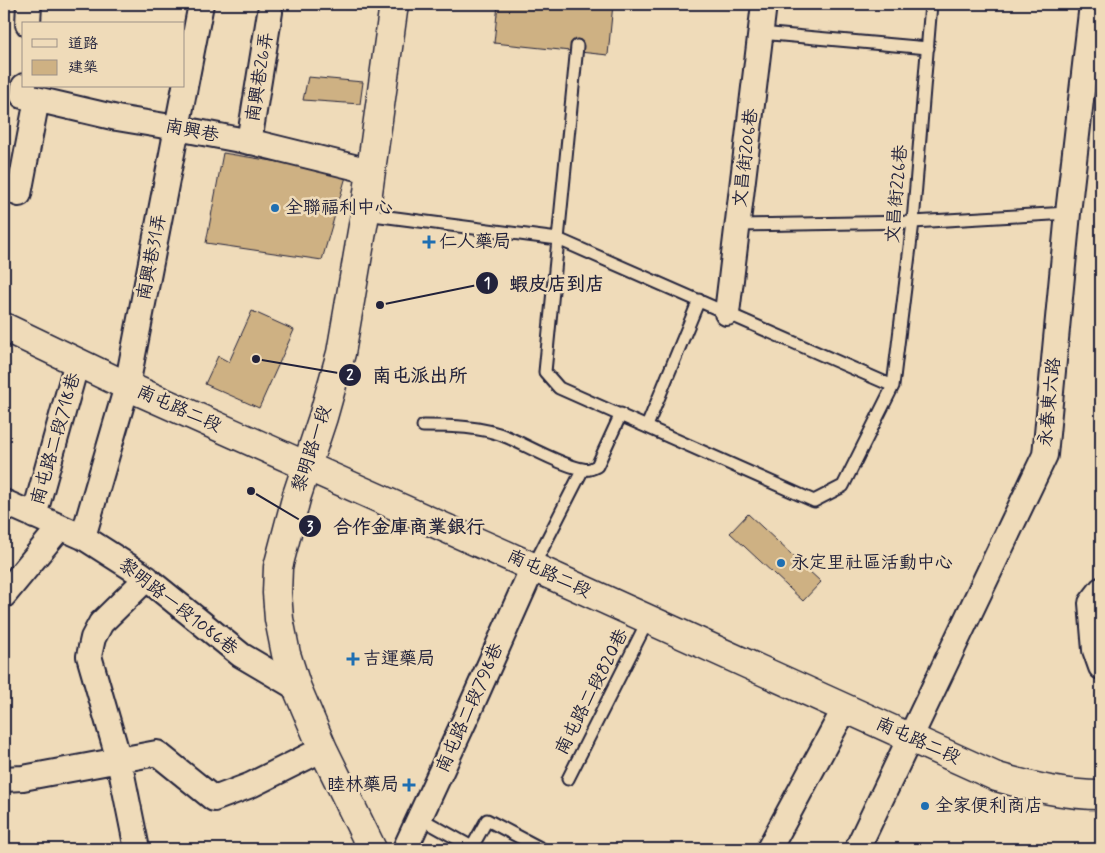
<svg xmlns="http://www.w3.org/2000/svg" width="1105" height="853" font-family="Mynerve,'LXGW WenKai TC',sans-serif">
  <rect width="100%" height="100%" fill="#efdbb9"/>
  <filter id="ink" filterUnits="userSpaceOnUse"><feTurbulence type="fractalNoise" baseFrequency=".02" numOctaves="2"/><feDisplacementMap in="SourceGraphic" scale="10" xChannelSelector="R" yChannelSelector="G"/><feConvolveMatrix kernelMatrix="1 2 1 2 8 2 1 2 1" color-interpolation-filters="sRGB"/></filter>
  <g filter="url(#ink)">
    <path fill="#ceb183" stroke="#22223b" d="M319,4h48l-1,5 -49,-1z
      M498,4h115l-5,51 -114,-12z
      M308,77l55,5 -3,22 -57,-4z
      M223,153l124,20 -25,87 -116,-17z
      M252,311l42,19 -35,78 -54,-24 13,-28 11,6z
      M748,514l73,68 -18,19 -73,-68z"/>
    <g fill="none" stroke-linecap="round" stroke-linejoin="round">
      <g stroke="#22223b" stroke-width="15">
        <path id="lane" d="M760,33l168,15
          M577,46l-32,326 14,16 255,113 29,-15 50,-100 20,-164 18,-218
          M365,214l193,25 335,147
          M738,225l175,-3 155,-9
          M423,426c28,0 58,0 84,11 17,7 68,36 83,32 1,0 7,-3 7,-3l24,-52
          M647,426l52,-126
          M533,567l50,-98
          M568,779l80,-159
          M420,818l52,29 15,-27 55,29"/>
      </g>
      <g stroke="#22223b" stroke-width="28">
        <path id="street" d="M28,24l1,-20
          M24,86l-1,10 94,22 60,10 79,15 114,28
          M249,142l21,-130
          M19,194l18,-95
          M727,313l37,-309
          M4,502l79,35 58,37 100,81 56,33
          M34,516l43,-154
          M83,537l44,-151 74,-382
          M1101,590l-10,13 4,47 6,17
          M4,595l56,-68
          M4,779l19,-1 134,-25 57,46 37,-14 72,-36
          M137,849l-18,-89 -30,-104 4,-18 8,-15 46,-45
          M405,849l64,-138 64,-144
          M769,849l76,-141
          M857,849l188,-394 23,-242 24,-209"/>
      </g>
      <g stroke="#22223b" stroke-width="31">
        <path id="secondary" d="M4,327l123,59 406,181 464,210c35,10 68,18 104,18
          M372,849l-49,-100 -26,-61 -11,-34 -7,-35 -2,-26 1,-26 19,-72 26,-78 18,-64 24,-139 29,-210"/>
      </g>
      <use href="#lane" stroke="#efdbb9" stroke-width="11"/>
      <use href="#street" stroke="#efdbb9" stroke-width="24"/>
      <use href="#secondary" stroke="#efdbb9" stroke-width="28"/>
    </g>
  </g>
  <g fill="#1f6fb2" stroke="#efdbb9" stroke-width="2">
    <circle cx="275" cy="208" r="5"/>
    <path d="M426.5 234.5h5v5h5v5h-5v5h-5v-5h-5v-5h5z"/>
    <circle cx="781" cy="563" r="5"/>
    <path d="M350.5 651.5h5v5h5v5h-5v5h-5v-5h-5v-5h5z"/>
    <path d="M406.5 777.5h5v5h5v5h-5v5h-5v-5h-5v-5h5z"/>
    <circle cx="925" cy="806" r="5"/>
  </g>
  <g text-anchor="middle" dominant-baseline="central" stroke-width="5" stroke-linejoin="round" paint-order="stroke">
    <g font-size="18" fill="#22223b" stroke="#efdbb9">
      <text transform="translate(260 77) rotate(-81)">南興巷26弄</text>
      <text transform="translate(192 131) rotate(11)">南興巷</text>
      <text transform="translate(746 158) rotate(-83)">文昌街206巷</text>
      <text transform="translate(897 194) rotate(-85)">文昌街226巷</text>
      <text transform="translate(152 257) rotate(-79)">南興巷31弄</text>
      <text transform="translate(1050 402) rotate(-84)">永春東六路</text>
      <text transform="translate(179 409) rotate(24)">南屯路二段</text>
      <text transform="translate(56 439) rotate(-74)">南屯路二段718巷</text>
      <text transform="translate(312 449) rotate(-72)">黎明路一段</text>
      <text transform="translate(549 574) rotate(25)">南屯路二段</text>
      <text transform="translate(178 607) rotate(38)">黎明路一段1086巷</text>
      <text transform="translate(592 692) rotate(-63)">南屯路二段820巷</text>
      <text transform="translate(470 708) rotate(-66)">南屯路二段798巷</text>
      <text transform="translate(918 741) rotate(24)">南屯路二段</text>
    </g>
    <g font-size="18" fill="#22223b" stroke="#efdbb9" text-anchor="start">
      <text x="285" y="208">全聯福利中心</text>
      <text x="439" y="242">仁人藥局</text>
      <text x="791" y="563">永定里社區活動中心</text>
      <text x="363" y="659">吉運藥局</text>
      <text x="399" y="785" text-anchor="end">睦林藥局</text>
      <text x="935" y="806">全家便利商店</text>
    </g>
  </g>
  <path fill="none" stroke="#22223b" stroke-width="2" d="M380 305L487 283M256 359L350 375M251 491L310 526"/>
  <g fill="#22223b" stroke="#efdbb9" stroke-width="2">
    <circle cx="380" cy="305" r="5"/>
    <circle cx="256" cy="359" r="5"/>
    <circle cx="251" cy="491" r="5"/>
    <circle cx="487" cy="283" r="12"/>
    <circle cx="350" cy="375" r="12"/>
    <circle cx="310" cy="526" r="12"/>
  </g>
  <g font-size="15" text-anchor="middle" font-weight="bold" fill="#fff">
    <text x="487" y="288">1</text>
    <text x="350" y="380">2</text>
    <text x="310" y="532">3</text>
  </g>
  <g font-size="19" text-anchor="middle" font-weight="bold" fill="#22223b" stroke="#efdbb9" stroke-width="5" stroke-linejoin="round" paint-order="stroke">
    <text x="557" y="290">蝦皮店到店</text>
    <text x="420" y="382">南屯派出所</text>
    <text x="409" y="533">合作金庫商業銀行</text>
  </g>
  <rect width="1105" height="853" fill="none" stroke="#efdbb9" stroke-width="20"/>
  <rect x="10" y="10" width="1085" height="833" fill="none" stroke="#22223b" stroke-width="2" filter="url(#ink)"/>
  <rect x="22" y="22" width="162" height="65" fill="#efdbb9" stroke="#9d9187"/>
  <rect x="32" y="39" width="25" height="8" fill="#efdbb9" stroke="#9d9187"/>
  <text x="68" y="48" font-size="15" fill="#22223b">道路</text>
  <rect x="32" y="60" width="25" height="15" fill="#ceb183" stroke="#9d9187"/>
  <text x="68" y="72" font-size="15" fill="#22223b">建築</text>
</svg>
